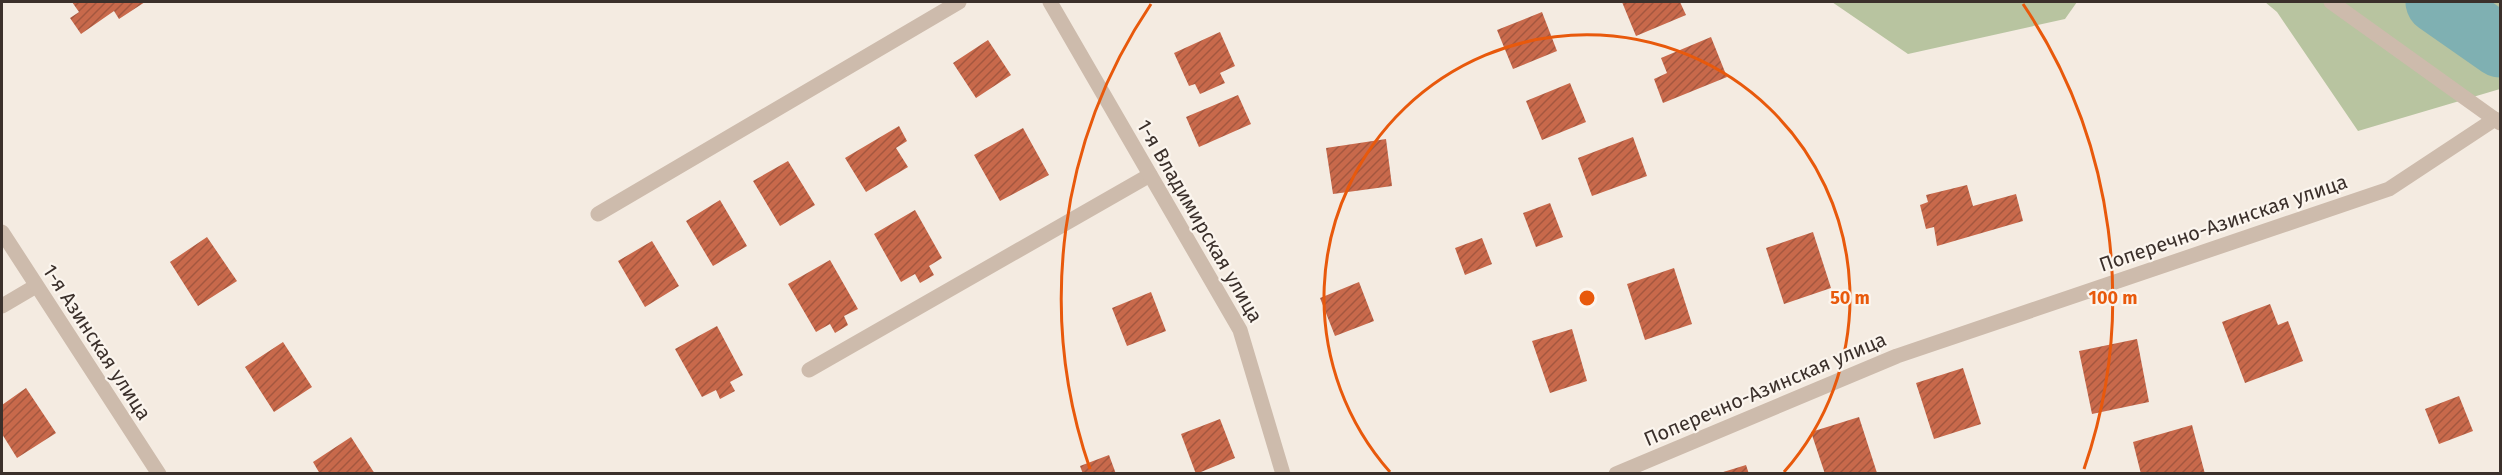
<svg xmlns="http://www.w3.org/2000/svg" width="2502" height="475" font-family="'Fira Sans',sans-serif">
  <defs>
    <pattern id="building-hatch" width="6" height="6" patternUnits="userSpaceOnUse" patternTransform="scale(1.5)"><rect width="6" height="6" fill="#c8694b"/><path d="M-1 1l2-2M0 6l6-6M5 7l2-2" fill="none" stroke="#a4573f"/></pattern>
  </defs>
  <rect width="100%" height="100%" fill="#f4ebe1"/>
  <path fill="#b8c4a0" d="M1832,2h245l-12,17 -157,35z
    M2265,2h235v87l-142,42 -81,-119z"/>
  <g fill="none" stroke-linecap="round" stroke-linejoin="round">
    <path stroke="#7fb0b2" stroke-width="63" d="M2437,2l63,44"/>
  </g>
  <path fill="url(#building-hatch)" d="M72,2h73l-26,17 -5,-8 -33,23 -11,-16 9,-6z
    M1622,2h58l6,13 -50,21z
    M1542,12l15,39 -44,18 -16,-39z
    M1220,32l15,34 -15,7 5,10 -25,11 -5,-10 -6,2 -15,-33z
    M1711,37l16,40 -64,26 -9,-24 13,-6 -6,-15z
    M988,40l23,35 -35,23 -23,-35z
    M1570,83l16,39 -44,18 -16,-39z
    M1238,95l13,29 -52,23 -13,-30z
    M899,126l8,15 -11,7 12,19 -42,25 -21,-34z
    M1023,128l26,47 -49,26 -26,-46z
    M1633,137l14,39 -55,20 -14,-38z
    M1386,139l6,47 -59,8 -7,-46z
    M788,161l27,44 -35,21 -27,-45z
    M1967,185l6,21 43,-12 7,27 -86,25 -3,-19 -8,2 -6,-24 8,-3 -2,-7z
    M720,200l27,46 -34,20 -27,-45z
    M1550,203l13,34 -27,10 -13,-34z
    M915,210l27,48 -13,8 5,9 -14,8 -5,-9 -14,8 -27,-48z
    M1813,232l18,56 -47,16 -18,-56z
    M207,237l30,44 -39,25 -28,-44z
    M1482,238l10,26 -27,11 -10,-27z
    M652,241l27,45 -34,21 -27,-46z
    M830,260l28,49 -14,7 4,9 -13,8 -5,-9 -14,8 -28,-48z
    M1674,268l18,56 -47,16 -18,-56z
    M1359,282l15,39 -39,15 -15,-38z
    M1151,292l15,39 -39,15 -15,-38z
    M2270,304l8,21 10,-4 15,40 -58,22 -23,-61z
    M717,326l26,49 -13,7 5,9 -15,8 -4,-9 -14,7 -27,-48z
    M1572,329l15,52 -37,12 -18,-52z
    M2137,339l12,63 -57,12 -13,-63z
    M283,342l29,45 -38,25 -29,-45z
    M1963,368l18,56 -47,15 -18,-56z
    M26,388l30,45 -39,25 -15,-24v-29z
    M2459,396l14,35 -34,13 -14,-35z
    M1859,417l18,56 -52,1 -14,-42z
    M1220,419l15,39 -39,16 -15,-40z
    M2192,425l13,49h-64l-8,-32z
    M351,437l24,37h-55l-7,-12z
    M1109,455l7,19h-33l-3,-8z
    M1746,465l3,9h-29v-1z"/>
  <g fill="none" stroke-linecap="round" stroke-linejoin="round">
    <path stroke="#cdbbac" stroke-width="15" d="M2331,2l169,121
      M598,214l361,-212
      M2,306l34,-20
      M809,370l341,-195"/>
    <path stroke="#cdbbac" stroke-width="15" d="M1050,2l190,328 43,144
      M2,232l157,242
      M1616,474l281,-118 492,-167 106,-70"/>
  </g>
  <g fill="none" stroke="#e8590c" stroke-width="3">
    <path d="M1390 472A263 263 0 1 1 1784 472"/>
    <path d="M1090 469A526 526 0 0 1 1151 4M2023 4A526 526 0 0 1 2084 469"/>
  </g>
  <g text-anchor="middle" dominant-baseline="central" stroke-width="4.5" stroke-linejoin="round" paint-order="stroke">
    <g font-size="20" fill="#3b302b" stroke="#fbf5ee">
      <text transform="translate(1200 221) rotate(60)">1-я Владимирская улица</text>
      <text transform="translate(2223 223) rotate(-19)">Поперечно-Азинская улица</text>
      <text transform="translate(97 342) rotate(57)">1-я Азинская улица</text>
      <text transform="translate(1765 389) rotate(-23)">Поперечно-Азинская улица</text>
    </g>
  </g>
  <circle cx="1587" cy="298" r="9" fill="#e8590c" stroke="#fbf5ee" stroke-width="3"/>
  <g font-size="18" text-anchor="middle" font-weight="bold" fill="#e8590c" stroke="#fbf5ee" stroke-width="4.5" stroke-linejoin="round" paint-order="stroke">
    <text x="1850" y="304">50 m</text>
    <text x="2113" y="304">100 m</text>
  </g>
  <rect width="2502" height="475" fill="none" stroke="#3b302b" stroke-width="6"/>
</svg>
